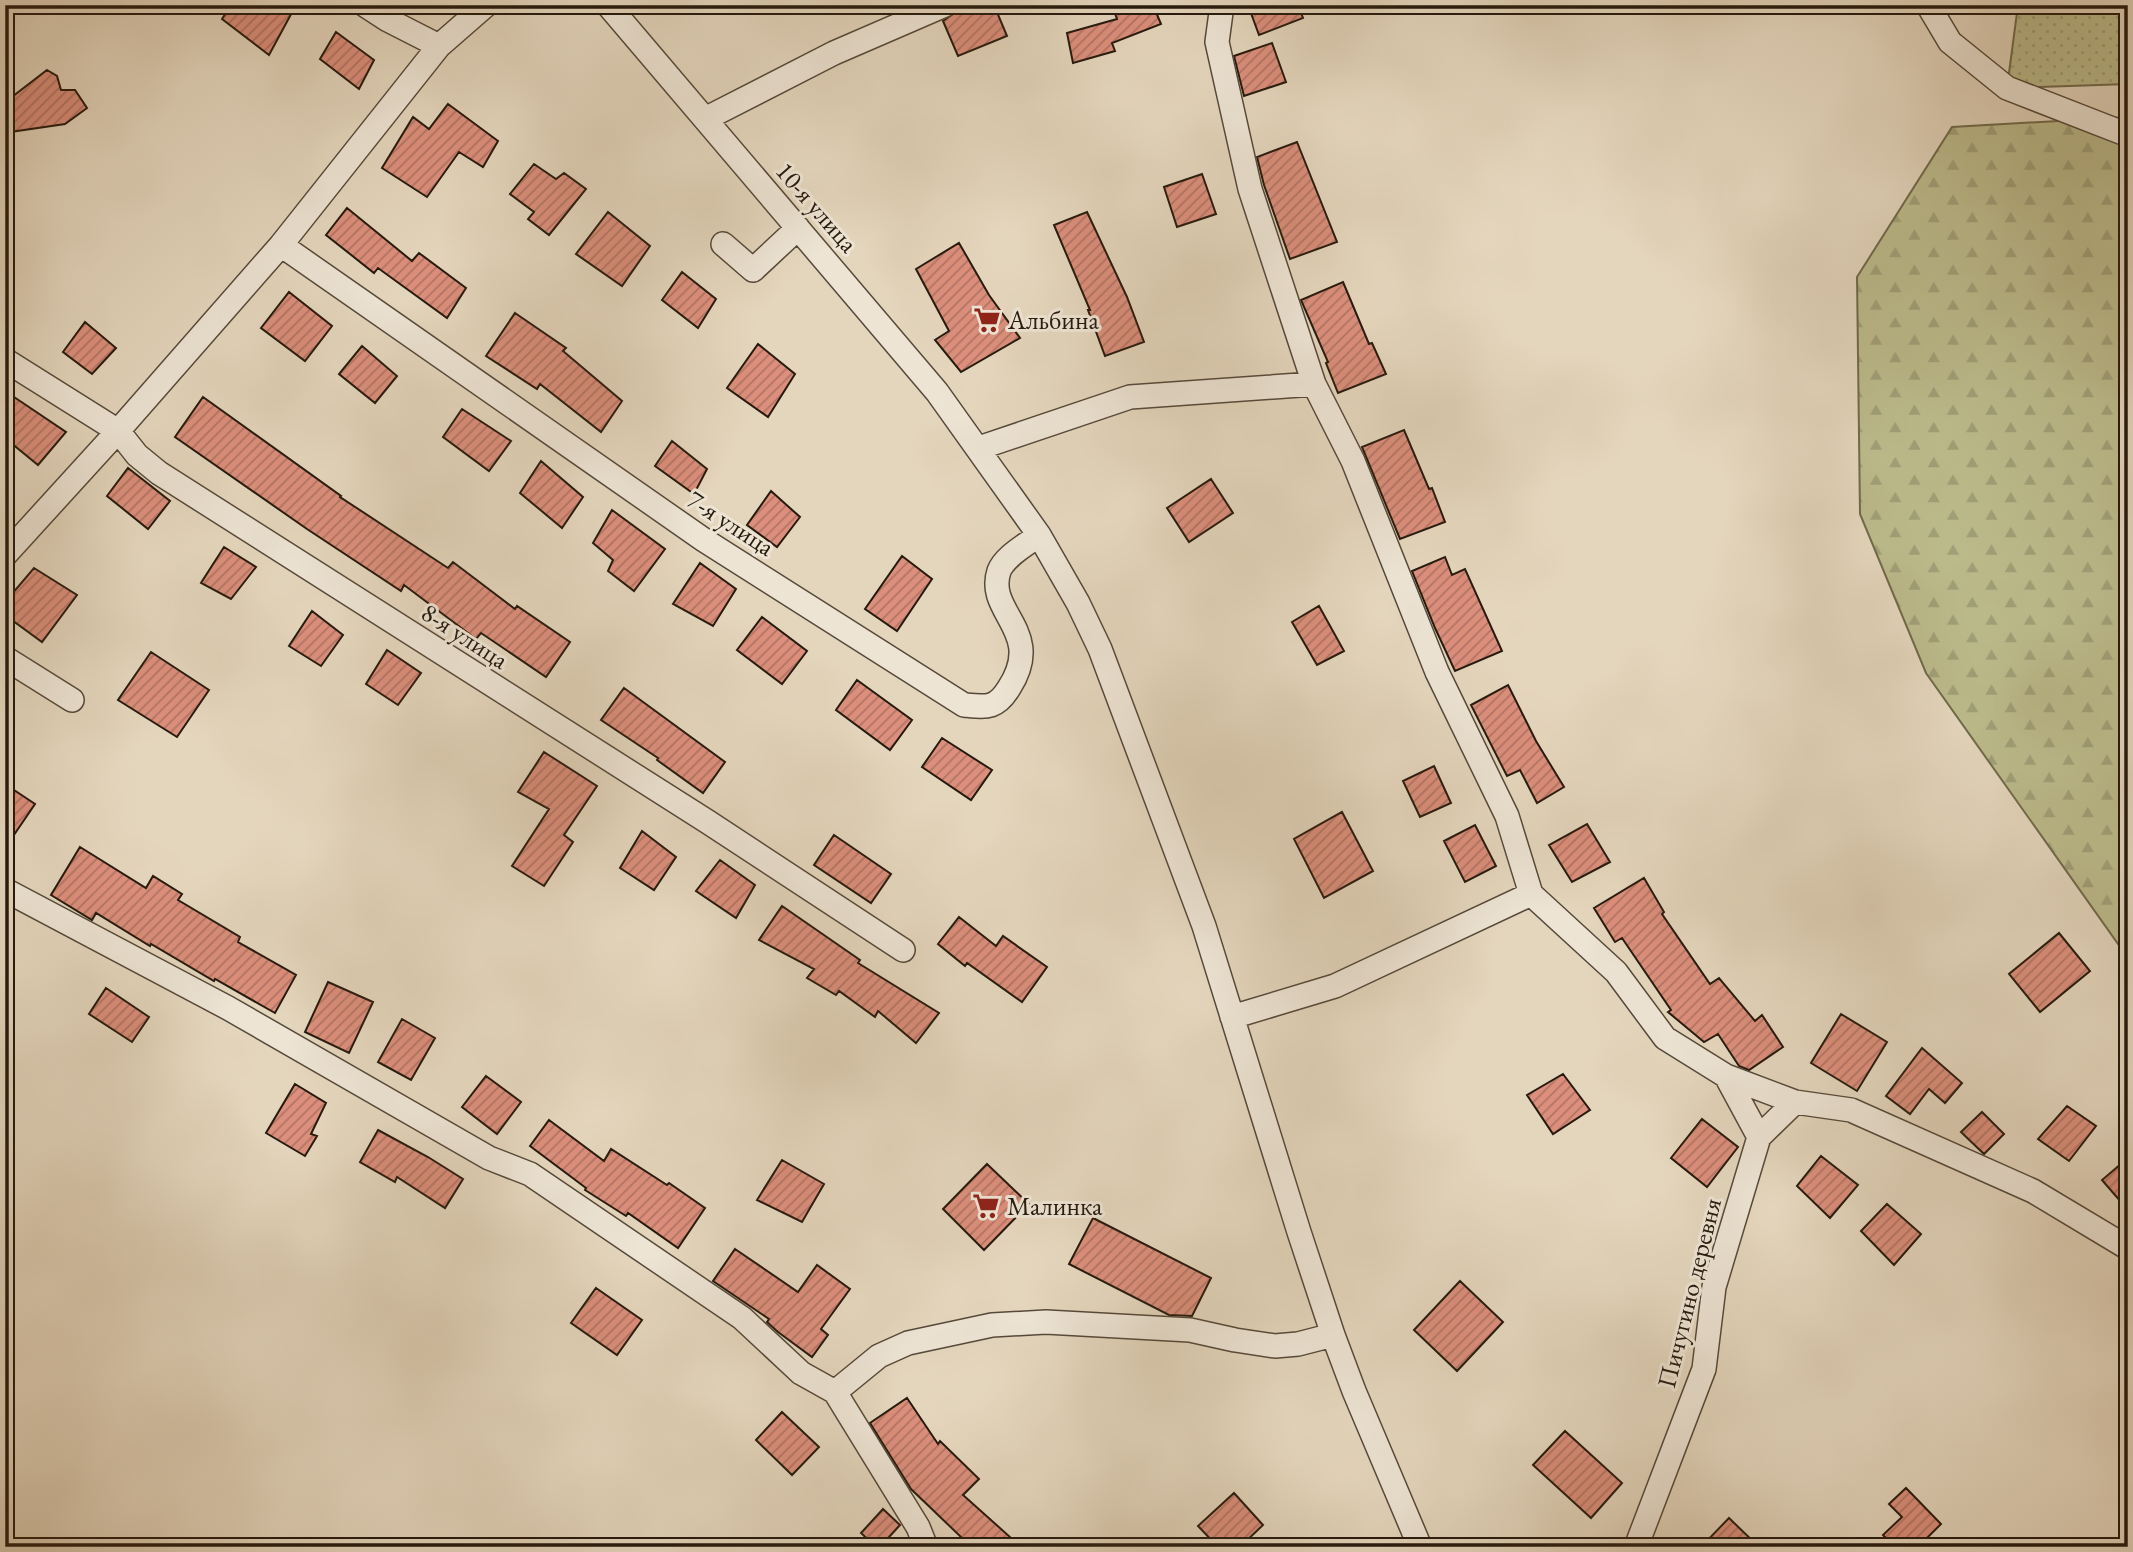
<svg xmlns="http://www.w3.org/2000/svg" width="2133" height="1552" font-family="'EB Garamond',serif">
  <defs>
    <pattern id="forest-firs" width="22" height="20" patternUnits="userSpaceOnUse" patternTransform="scale(1.75)"><rect width="22" height="20" fill="#bcbb8c"/><path d="M5 1l3.5 6h-7zM16 11l3.5 6h-7z" fill="#a1a078"/></pattern>
    <pattern id="garden-dots" width="8" height="8" patternUnits="userSpaceOnUse" patternTransform="scale(1.75)"><rect width="8" height="8" fill="#bcbb8c"/><path d="M2 2h.1M6 6h.1" fill="none" stroke="#a1a078" stroke-width="1.8" stroke-linecap="round"/></pattern>
    <pattern id="building-hatch" width="6" height="6" patternUnits="userSpaceOnUse" patternTransform="scale(1.75)"><rect width="6" height="6" fill="#dc8f7c"/><path d="M-1 1l2-2M0 6l6-6M5 7l2-2" fill="none" stroke="#b27464"/></pattern>
  </defs>
  <rect width="100%" height="100%" fill="#e4d6bd"/>
  <filter id="stains"><feTurbulence type="fractalNoise" baseFrequency=".00286" numOctaves="4"/><feColorMatrix values="0 0 0 0 .2 0 0 0 0 .09 0 0 0 0 .02 0 0 0 .5 -.17"/></filter>
  <radialGradient id="worn" r=".72"><stop offset=".6" stop-color="#630" stop-opacity="0"/><stop offset="1" stop-color="#630" stop-opacity=".3"/></radialGradient>
  <path fill="url(#forest-firs)" stroke="#716a4d" stroke-width="2" d="M2128,117v841l-202,-285 -66,-159 -3,-237 95,-150z"/>
  <path fill="url(#garden-dots)" stroke="#716a4d" stroke-width="2" d="M2018,5h110v79l-121,4z"/>
  <path fill="url(#building-hatch)" stroke="#261a0e" stroke-width="2" d="M231,5h65l-27,50 -47,-36z
    M965,5h29l13,31 -49,20 -15,-35z
    M1112,5h41l8,19 -49,19 3,8 -42,12 -6,-30 50,-14z
    M1248,5h50l5,13 -44,17z
    M336,32l38,28 -15,29 -39,-30z
    M1272,43l14,39 -42,14 -10,-40z
    M47,70l10,6 4,14h14l12,18 -22,16 -55,8 -2,-32z
    M448,104l50,37 -15,26 -24,-15 -32,45 -45,-29 31,-51 16,12z
    M1297,142l40,100 -47,17 -26,-74 -7,-28z
    M534,164l22,15 8,-6 22,16 -37,46 -21,-16 6,-7 -24,-18z
    M1202,174l14,40 -39,13 -13,-40z
    M347,208l65,53 7,-8 47,35 -19,30 -69,-50 -4,5 -48,-38z
    M608,212l42,34 -28,40 -46,-32z
    M1087,212l40,85 17,45 -39,14 -17,-46h2l-36,-85z
    M959,243l30,52 31,43 -59,34 -26,-32 14,-9 -33,-62z
    M682,272l34,27 -18,29 -36,-28z
    M1343,282l26,62 3,-1 14,31 -48,19 -12,-30 2,-1 -27,-62z
    M289,292l43,34 -27,35 -44,-33z
    M515,313l51,35 -3,3 59,50 -21,31 -61,-48 -3,5 -51,-33z
    M85,322l31,26 -24,26 -29,-22z
    M758,344l37,30 -27,43 -41,-29z
    M362,346l35,30 -22,27 -36,-29z
    M14,397l52,35 -28,33 -33,-27v-30z
    M203,397l138,99 -1,1 108,71 5,-6 62,47 2,-3 53,36 -24,35 -65,-44 -5,6 -72,-54 -3,6 -94,-62 -132,-92z
    M462,409l49,32 -22,30 -46,-34z
    M1404,430l25,59 3,-1 13,34 -45,17 -38,-92z
    M672,441l35,28 -13,25 -39,-28z
    M541,461l42,36 -21,31 -42,-35z
    M128,468l42,33 -22,28 -41,-33z
    M1211,479l22,34 -44,29 -22,-34z
    M771,491l29,26 -23,30 -30,-22z
    M612,510l53,39 -31,42 -26,-20 5,-11 -20,-17z
    M224,547l32,20 -25,32 -30,-16z
    M902,556l30,23 -35,52 -32,-22z
    M1445,557l7,18 13,-6 37,82 -47,20 -20,-43 -23,-57z
    M700,563l36,26 -23,37 -40,-22z
    M34,568l43,27 -35,47 -37,-27v-13z
    M1319,606l25,45 -27,14 -25,-43z
    M312,611l31,24 -22,31 -32,-20z
    M762,617l45,34 -25,33 -45,-34z
    M387,650l34,23 -23,32 -32,-21z
    M151,652l58,38 -32,47 -59,-37z
    M857,680l55,40 -22,30 -54,-40z
    M1508,685l28,56 28,46 -27,16 -17,-33 -13,6 -36,-71z
    M624,688l101,74 -22,31 -46,-33 1,-2 -57,-38z
    M942,738l50,32 -21,30 -49,-33z
    M544,752l53,34 -33,49 9,7 -29,44 -32,-20 37,-57 -31,-17z
    M1434,766l17,37 -31,14 -17,-36z
    M5,784l30,20 -30,44z
    M1342,812l31,59 -49,27 -30,-59z
    M1587,824l23,38 -38,20 -23,-37z
    M1475,825l21,41 -31,16 -21,-41z
    M642,831l34,26 -22,33 -34,-22z
    M834,835l57,39 -20,29 -57,-38z
    M80,847l66,41 7,-12 29,18 -4,6 62,37 -2,5 58,33 -21,38 -60,-34 -1,2 -63,-37 -1,2 -54,-33 -4,7 -41,-25z
    M720,860l35,25 -19,33 -40,-27z
    M1644,878l20,34 -2,2 48,70 9,-6 36,43 7,-6 21,32 -34,23 -10,-4 -21,-32 -14,8 -36,-30 3,-2 -49,-72 -7,4 -21,-34z
    M782,906l78,54 -2,3 81,50 -23,30 -38,-32 -3,6 -36,-26 -3,4 -29,-17 7,-9 -55,-29z
    M959,917l37,29 7,-10 44,31 -25,35 -55,-39 -2,3 -27,-22z
    M2059,933l31,38 -50,41 -31,-38z
    M328,982l45,20 -24,51 -44,-21z
    M106,988l43,29 -17,25 -43,-28z
    M1841,1014l46,28 -30,49 -46,-28z
    M402,1019l33,19 -24,42 -33,-18z
    M1922,1048l40,35 -17,20 -16,-14 -19,25 -24,-18z
    M1563,1074l27,36 -37,24 -26,-39z
    M486,1076l35,26 -24,32 -35,-27z
    M295,1084l31,19 -15,31 6,2 -12,20 -39,-23z
    M2067,1106l29,20 -27,35 -31,-22z
    M1982,1112l22,22 -20,20 -23,-22z
    M1702,1119l36,28 -31,40 -36,-29z
    M549,1120l55,41 7,-12 56,36 2,-2 36,25 -27,40 -50,-35 -2,3 -41,-26 1,-2 -56,-42z
    M378,1130l50,27 35,22 -18,29 -48,-31 -2,5 -35,-20z
    M1821,1156l37,29 -28,33 -33,-32z
    M2128,1158v52l-26,-30z
    M782,1160l42,24 -22,38 -45,-22z
    M987,1164l42,40 -45,46 -41,-41z
    M1887,1204l34,30 -27,31 -33,-34z
    M1093,1218l118,60 -19,38 -23,-1 -100,-51z
    M735,1249l63,43 19,-27 33,24 -29,40 7,6 -16,22 -34,-25 -11,-10 2,-3 -56,-38z
    M1460,1281l43,41 -46,49 -43,-41z
    M596,1288l46,32 -25,35 -46,-32z
    M907,1398l31,46 2,-3 39,38 -16,16 47,42 -8,10h-50l9,-10 -50,-48 -41,-66z
    M782,1412l37,35 -27,28 -36,-35z
    M1565,1431l57,52 -31,35 -58,-53z
    M1906,1488l35,36 -23,23h-24l-11,-12 19,-18 -13,-13z
    M1234,1493l29,32 -23,22h-22l-20,-21z
    M883,1509l17,16 -20,22h-4l-15,-14z
    M1729,1518l30,29h-58z"/>
  <g fill="none" stroke-linecap="round" stroke-linejoin="round">
    <g stroke="#56493a" stroke-width="26">
      <path id="minor" d="M365,5l23,15 51,26
        M608,5l329,387 102,143 39,68 22,46 104,277 95,306 34,103 21,56 66,156
        M1222,5l-5,37 33,147 64,195
        M1928,5l22,37 57,46 121,47
        M705,119l129,-66 111,-48
        M723,244l30,26 45,-42
        M281,245l423,295 260,165c23,2 32,4 45,-17 37,-57 -24,-75 -10,-117 6,-15 27,-26 40,-36
        M5,360l113,71 19,24 22,18 549,349 195,128
        M979,448l151,-51 184,-13 39,77 84,211 70,144 24,78 85,78 49,66 61,38 69,26 56,8 182,81 95,57
        M5,555l113,-124 163,-186 158,-199 47,-41
        M5,658l67,42
        M5,890l223,118 261,150 41,16 212,144 59,55 34,19 83,135 8,20
        M1232,1017l103,-31 196,-92
        M1726,1076l33,61
        M835,1392l44,-36 29,-13 84,-18 54,-3 144,8 45,10 40,6 23,-2 35,-9
        M1636,1547l68,-178 10,-82 45,-150 36,-35"/>
    </g>
    <use href="#minor" stroke="#ede4d4" stroke-width="23"/>
  </g>
  <defs>
    <g id="supermarket-bare" transform="scale(2.1)"><path d="M-6-5.5h2.5l.6 2H6L4.5 2H-2.5L-4.4-4H-6ZM-1.5 3.2a1.3 1.3 0 1 0 .1 0ZM3 3.2a1.3 1.3 0 1 0 .1 0Z" fill="#8f2418" stroke="#ede4d4" stroke-width="2.5" paint-order="stroke"/></g>
  </defs>
  <g fill-rule="evenodd">
    <use href="#supermarket-bare" x="987" y="320"/>
    <use href="#supermarket-bare" x="986" y="1206"/>
  </g>
  <g text-anchor="middle" dominant-baseline="central" stroke-width="6" stroke-linejoin="round" paint-order="stroke">
    <g font-size="26" fill="#261a0e" stroke="#ede4d4">
      <text transform="translate(817 207) rotate(49)">10-я улица</text>
      <text transform="translate(731 523) rotate(33)">7-я улица</text>
      <text transform="translate(465 636) rotate(33)">8-я улица</text>
      <text transform="translate(1689 1293) rotate(-76)">Пичугино деревня</text>
    </g>
    <g font-size="26" fill="#261a0e" stroke="#ede4d4" text-anchor="start">
      <text x="1008" y="320">Альбина</text>
      <text x="1007" y="1206">Малинка</text>
    </g>
  </g>
  <rect width="2133" height="1552" fill="none" stroke="#e4d6bd" stroke-width="28"/>
  <rect x="7" y="7" width="2119" height="1538" fill="none" stroke="#261a0e" stroke-width="3.5"/>
  <rect x="14" y="14" width="2105" height="1524" fill="none" stroke="#261a0e" stroke-width="2"/>
  <rect width="100%" height="100%" filter="url(#stains)"/>
  <rect width="100%" height="100%" fill="url(#worn)"/>
</svg>
